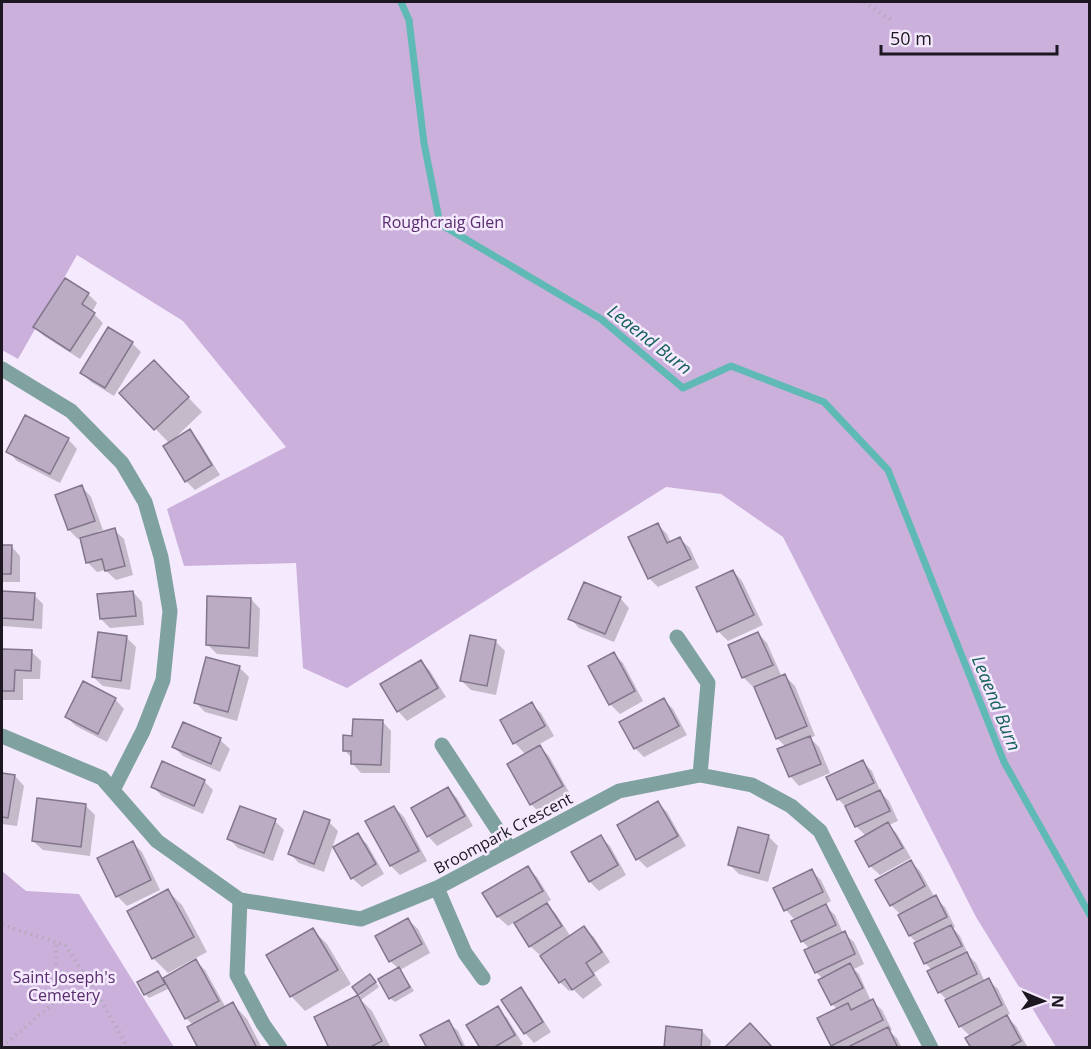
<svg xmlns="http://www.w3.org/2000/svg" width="1091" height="1049" font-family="'Open Sans',sans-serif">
  <rect width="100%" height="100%" fill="#f5e9fd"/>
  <path fill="#cbb0dc" d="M2,2h1087v1045h-33l-80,-130 -193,-380 -62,-43 -55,-7 -319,201 -44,-20 -7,-105 -112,3 -17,-57 119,-62 -103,-126 -106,-66 -59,104 -16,-9z
    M2,871l24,20 53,3 95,153h-172z"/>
  <path fill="#0003" d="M88,294l9,9 -5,9 11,11 -23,36 -36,-23 -9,-9z
    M132,343l9,9 -27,44 -23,-14 -9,-9z
    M168,376l34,36 -30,29 18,-10 9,10 21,34 -25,15 -9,-9 -16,-37 -49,-51z
    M68,439l9,10 -17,34 -43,-22 -9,-10z
    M82,487l9,10 12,33 -6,2 1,2 16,-4 10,9 9,36 -17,5 -11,-10 -8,2 -9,-9 -7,-25 -3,1 -9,-9z
    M657,524l10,10 4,9 9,-4 10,9 9,20 -41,19 -9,-9z
    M2,546h9l9,10v26h-18z
    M733,571l9,10 21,44 -35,16 -10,-10z
    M133,592l9,10 2,23 -34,3 -9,-9z
    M2,593l32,2 9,9 -1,25 -39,-3 -1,-1z
    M620,598l9,10 -15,34 -35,-14 -9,-10z
    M251,599l9,10 -2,48 -41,-3 -10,-10z
    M758,633l9,10 14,32 -9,4 1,2 12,-5 10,10 20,50 -5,2 9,9 11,26 -31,13 -9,-10 -4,-29 -9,-9 -22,-52 -2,1 -9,-9 -15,-32z
    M126,637l10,10 -6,43 -27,-4 -10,-9z
    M495,641l10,10 -9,44 -25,-5 -9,-9z
    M2,651h29l10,10 -1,18h-17v21h-21z
    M613,653l10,10 20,38 -23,13 -10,-10z
    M421,661l9,10 16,26 -39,24 -9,-10 -16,-26z
    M239,667l10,10 -12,44 -32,-9 -9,-9z
    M115,699l9,10 -17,33 -31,-16 -10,-9z
    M664,700l9,9 14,26 -43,22 -9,-9z
    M531,704l10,9 13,23 -16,9 11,11 22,40 -31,17 -9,-9 -5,-49 -11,-12 -13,-22z
    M382,721l9,10 -1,42h-29l-9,-10v-5l-8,-8 10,-13z
    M184,724l36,16 10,9 -10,23 -37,-16 -9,-9z
    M863,762l9,9 9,22 8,8 9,20 -9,4 8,9 14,24 -31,17 -10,-9 -4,-30 -10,-10 -9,-18 -9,-9z
    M2,774l13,2 9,10 -7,40 -15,-2z
    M204,781l9,9 -10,24 -41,-18 -9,-9z
    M448,789l9,9 16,28 -36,20 -9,-10z
    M658,803l9,9 19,34 -39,22 -9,-9z
    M85,805l10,10 -5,41 -47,-6 -10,-9z
    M394,807l10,10 23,44 -27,14 -9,-9z
    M275,821l9,9 -11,31 -35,-13 -9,-9z
    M329,822l9,9 -14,41 -25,-9 -9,-9z
    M357,835l10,9 17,30 -22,13 -10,-9z
    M768,836l10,10 -10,36 -29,-8 -9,-9z
    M601,837l9,9 16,29 -27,16 -9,-9 -17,-29z
    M132,842l10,10 18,38 -33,16 -10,-10 -18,-37z
    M911,862l9,9 15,27 10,9 10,20 -2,1 7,8 9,20 7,7 9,19 3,-2 10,9 12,25 -4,2 10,10 12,22h-55l-3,-12 -10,-10 -13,-26 -8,-8 -7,-22 -7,-7 -8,-20 -7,-7 -9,-21 -10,-10z
    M528,868l9,9 14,23 -5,3 10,11 15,23 13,-9 10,9 16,25 -16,11 8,12 -19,14 -10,-10 -4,2 -9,-9 -19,-28 -1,1 -10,-9 -15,-24 -7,4 -10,-9 -14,-24z
    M811,871l10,9 10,21 -7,4 11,10 8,18 11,9 10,22 -10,5 5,5 11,25 12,11 10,20 -3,1 8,7 5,10h-68l-2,-3 6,-35 -6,-6 -9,-25 -7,-7 -6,-23 -8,-8 -7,-21 -9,-10z
    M168,891l14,14 25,47 -39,21 -15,-15 -24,-46z
    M408,920l10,9 12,24 -30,17 14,21 -19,11 -5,-4 9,-29 -9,-8z
    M313,930l14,14 24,40 -46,27 -14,-15 -23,-40z
    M196,961l9,9 21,38 7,-4 14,15 15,29h-62l-7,-23 -7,-7 -16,-30 -21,10 -4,-4 13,-21 5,6z
    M374,980l5,7 -18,13 11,11 19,37h-60l-15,-30 45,-23 -7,-8z
    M520,989l10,10 21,33 -17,11 -9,-10z
    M497,1008l10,10 16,26 -5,4h-36z
    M448,1022l10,9 8,17h-38z
    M702,1031l9,10 -1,7h-45z"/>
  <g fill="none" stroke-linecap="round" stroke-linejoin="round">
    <path stroke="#5fb9b4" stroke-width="7" d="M401,2l8,18 15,123 16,81 161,95 82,69 48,-22 93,36 64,68 116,292 86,153"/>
  </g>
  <path fill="#bbacc4" stroke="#83768c" stroke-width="1.5" d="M65,278l24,15 -7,11 13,9 -25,38 -37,-24z
    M108,327l25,15 -28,46 -25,-15z
    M154,360l35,37 -35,33 -35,-37z
    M25,415l44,23 -19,36 -44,-22z
    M190,429l22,36 -27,17 -22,-36z
    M82,485l13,36 -27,9 -13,-35z
    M658,523l9,20 13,-6 11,22 -43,20 -20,-42z
    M115,528l10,38 -20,5 -3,-12 -16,4 -6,-25z
    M2,545h10l-1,29h-9z
    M733,570l21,45 -37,17 -21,-45z
    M584,582l37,15 -16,37 -37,-15z
    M2,591l33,2 -2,27 -31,-2z
    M133,591l3,25 -36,3 -3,-25z
    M207,596l44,2 -2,50 -43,-3z
    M98,632l29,4 -6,45 -29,-4z
    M758,632l15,33 -31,13 -14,-33z
    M470,635l26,5 -9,46 -27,-5z
    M2,649l30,1 -1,21 -16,-1 -1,21h-12z
    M614,652l21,39 -26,14 -21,-39z
    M206,657l34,9 -12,46 -34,-9z
    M421,660l17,28 -41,24 -17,-28z
    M785,674l22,52 -31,13 -22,-52z
    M83,681l33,17 -18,36 -33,-17z
    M664,698l15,28 -45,23 -15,-27z
    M532,702l13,24 -32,18 -13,-24z
    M353,719l30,1 -2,45 -30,-1v-13h-8v-16l9,1z
    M183,722l38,16 -10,26 -39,-17z
    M810,736l11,28 -32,13 -12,-28z
    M540,745l23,41 -33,19 -23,-41z
    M863,760l11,23 -37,17 -11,-23z
    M162,761l43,19 -11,26 -43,-19z
    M2,773l13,2 -7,43 -6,-1z
    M448,787l17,29 -38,21 -16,-29z
    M880,790l10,21 -35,16 -10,-21z
    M37,798l49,6 -5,43 -49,-6z
    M658,801l20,35 -42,24 -19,-35z
    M240,806l36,13 -12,34 -37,-14z
    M394,806l25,45 -29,15 -25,-45z
    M304,811l26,9 -16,44 -26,-10z
    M888,822l15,26 -34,19 -14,-26z
    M738,827l31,8 -10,38 -31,-8z
    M358,833l18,31 -25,15 -18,-32z
    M601,835l17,30 -29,17 -18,-30z
    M133,841l18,39 -35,17 -19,-39z
    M911,860l14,26 -35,20 -15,-26z
    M528,866l15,25 -46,26 -15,-24z
    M812,869l11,23 -39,19 -11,-23z
    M168,889l26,48 -42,22 -25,-48z
    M936,895l11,22 -38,19 -11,-21z
    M547,903l15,23 -33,21 -15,-24z
    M826,904l10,21 -35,17 -10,-21z
    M408,918l14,26 -33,18 -14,-26z
    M951,925l11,21 -38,18 -10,-21z
    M584,926l18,26 -16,11 8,12 -22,15 -7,-11 -6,4 -19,-27z
    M313,928l25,42 -48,27 -24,-42z
    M845,931l10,23 -40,19 -11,-23z
    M967,952l10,22 -39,19 -11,-22z
    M196,959l23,42 -34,18 -22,-41z
    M850,963l13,25 -32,17 -13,-25z
    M399,967l11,20 -21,12 -11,-20z
    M158,971l7,13 -21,11 -7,-13z
    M370,974l6,8 -18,13 -6,-8z
    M989,978l13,27 -43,22 -14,-27z
    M521,987l22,35 -19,12 -23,-34z
    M358,995l24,46 -13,7h-40l-15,-31z
    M873,999l10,21 -52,26 -14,-28 31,-15 3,7z
    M233,1002l24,46h-59l-11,-21z
    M498,1006l17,29 -22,13h-13l-14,-23z
    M1007,1015l14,26 -13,7h-37l-6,-10z
    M449,1020l14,28h-36l-7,-13z
    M750,1023l23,25h-49z
    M666,1026l36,4 -1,18h-37z
    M888,1027l10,21h-48v-2z"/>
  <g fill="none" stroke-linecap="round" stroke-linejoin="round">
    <path stroke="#b4aabb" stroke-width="4" stroke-dasharray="1.5 4.5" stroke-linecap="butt" d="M864,2l28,18
      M2,925l63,20 27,40 36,63
      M2,1047l55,-47 -1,-57"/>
    <path stroke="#7fa2a0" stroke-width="15" d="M2,369l69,42 51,52 23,39 16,55 9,54 -7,69 -20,51 -30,59
      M677,637l31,46 -8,92
      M2,736l100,42 55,63 83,59 121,19 76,-31 182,-97 81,-16 52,10 39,21 29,25 111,217
      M442,745l68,104
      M437,888l28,65 18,25
      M240,900l-3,75 26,49 17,24"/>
  </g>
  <g text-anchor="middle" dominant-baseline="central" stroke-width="5" stroke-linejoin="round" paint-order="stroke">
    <g font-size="16" fill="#582c6e" stroke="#f5e9fd">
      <text x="443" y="222">Roughcraig Glen</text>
      <text x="64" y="977">Saint Joseph's<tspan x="64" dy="18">Cemetery</tspan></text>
    </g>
    <g font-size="16" fill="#1c1720" stroke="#f5e9fd">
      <text transform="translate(503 833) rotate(-28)">Broompark Crescent</text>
    </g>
    <g font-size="18" font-style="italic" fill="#16615e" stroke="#f5e9fd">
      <text transform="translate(650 339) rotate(38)">Leaend Burn</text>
      <text transform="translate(997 703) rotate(68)">Leaend Burn</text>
    </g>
  </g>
  <rect width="1091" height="1049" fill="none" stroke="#1c1720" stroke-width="6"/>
  <g transform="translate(1043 1001) rotate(92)" stroke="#f5e9fd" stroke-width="4.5" paint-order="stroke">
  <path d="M0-4.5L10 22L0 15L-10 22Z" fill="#1c1720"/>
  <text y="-9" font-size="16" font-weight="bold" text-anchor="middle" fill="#1c1720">N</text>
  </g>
  <path d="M881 45v9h176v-9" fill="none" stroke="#1c1720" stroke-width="3"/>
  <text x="890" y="45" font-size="18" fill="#1c1720" stroke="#f5e9fd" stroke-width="4.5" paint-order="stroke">50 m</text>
</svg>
